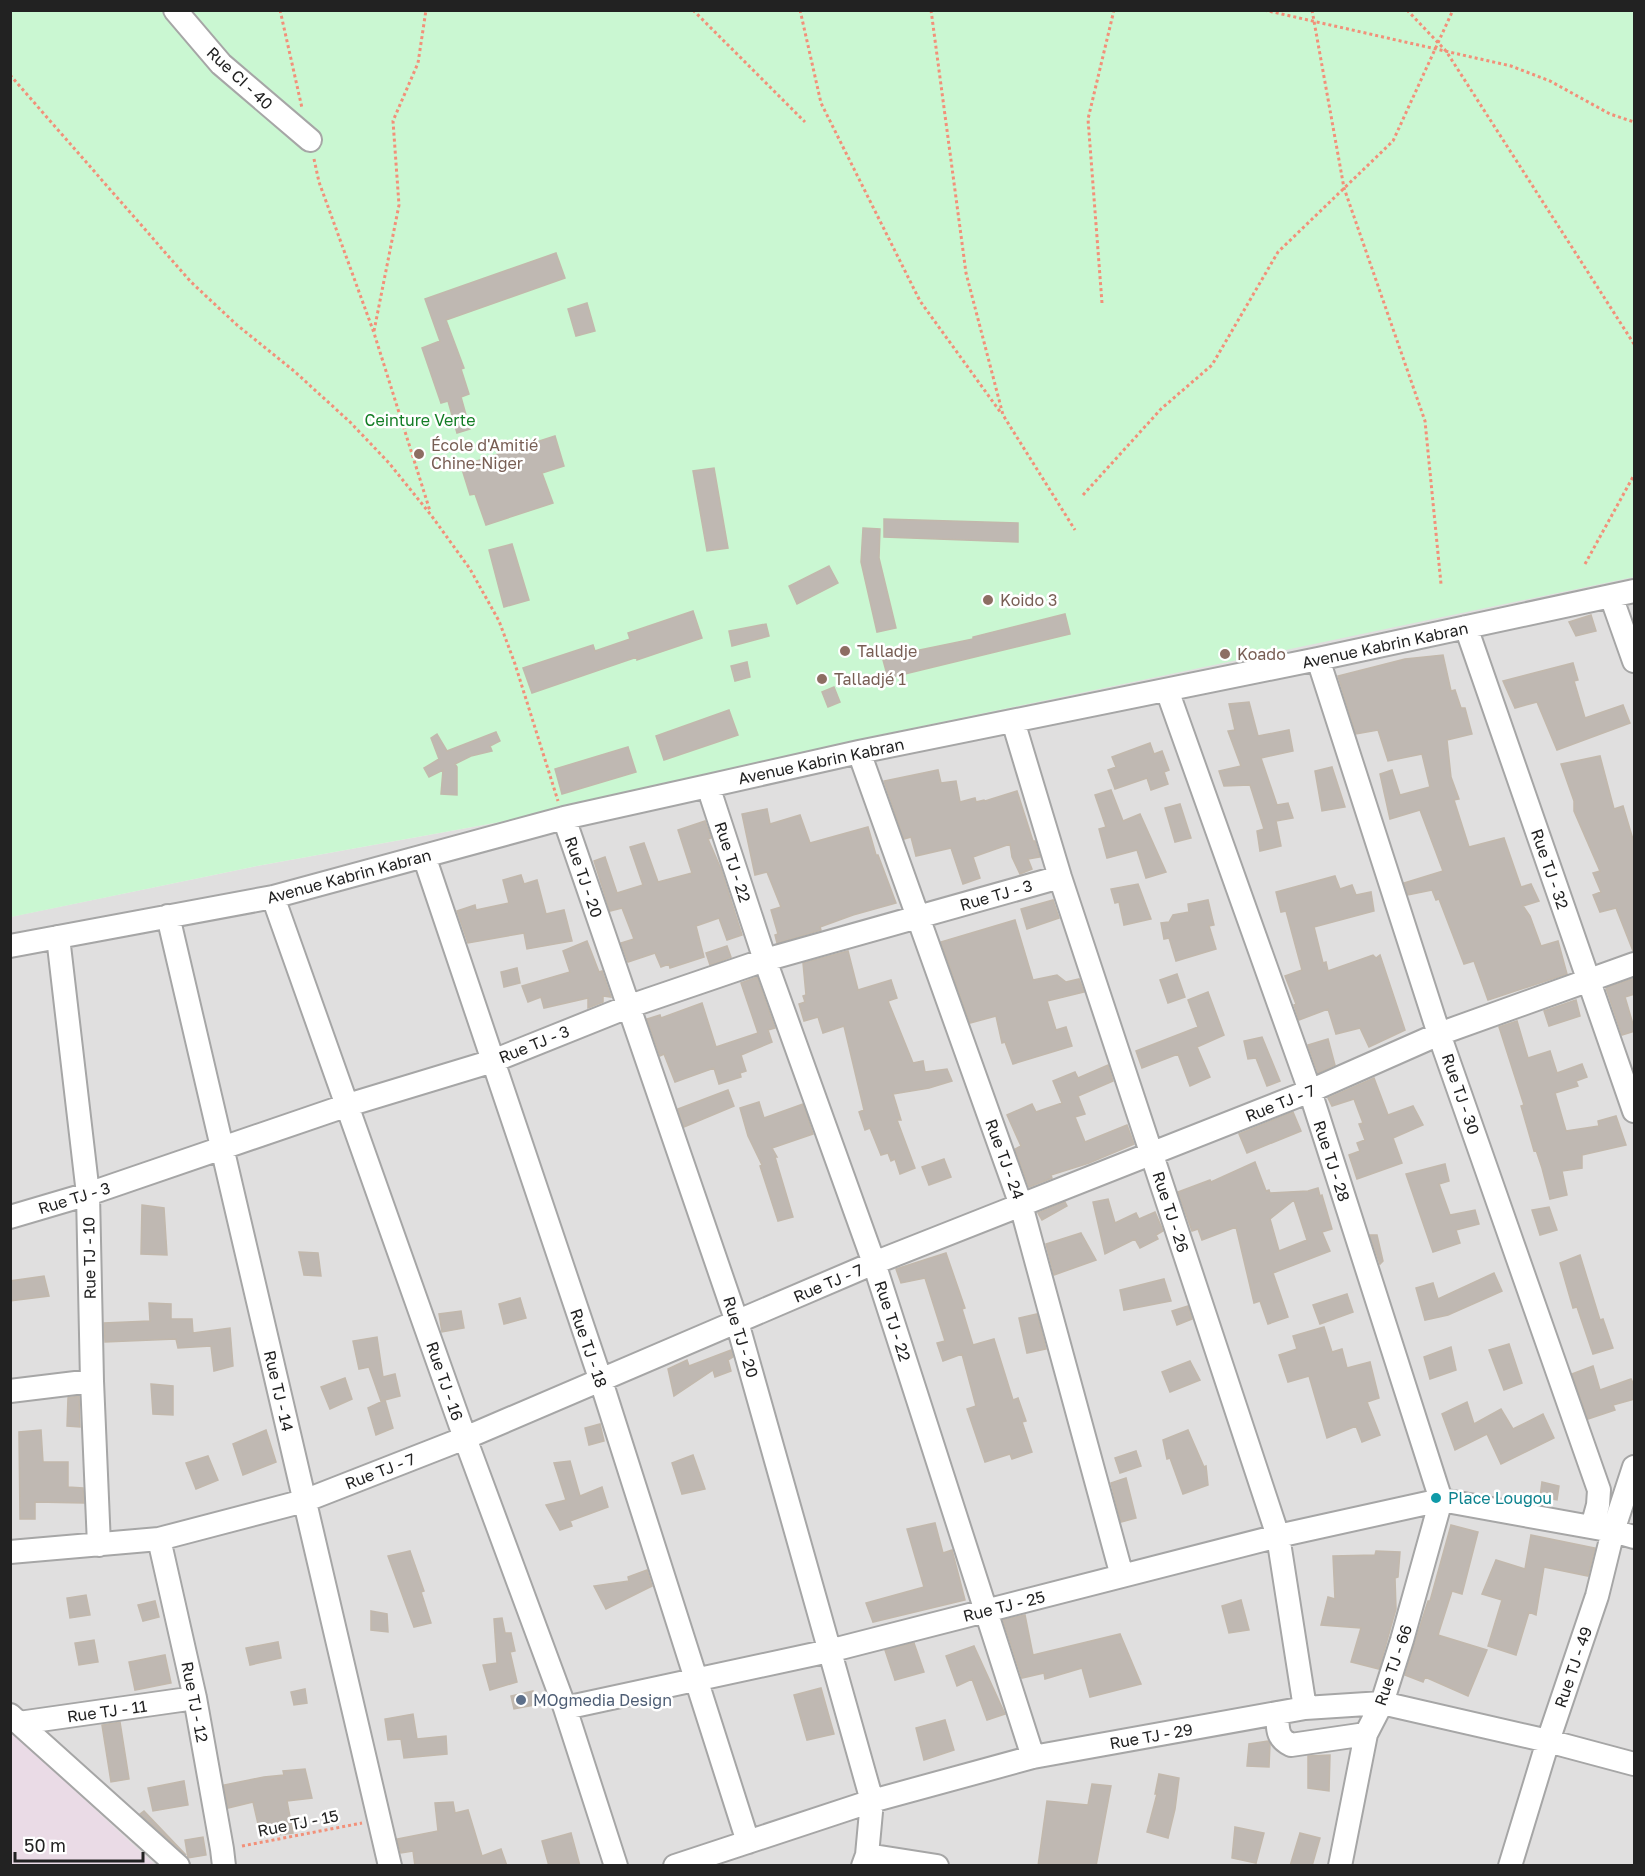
<svg xmlns="http://www.w3.org/2000/svg" width="1645" height="1876" font-family="'Golos Text',sans-serif">
  <rect width="100%" height="100%" fill="#f1efe9"/>
  <path fill="#e0dfdf" d="M1634,576v1289h-1479l-144,-134 -1,-814 247,-51 287,-52 331,-78z"/>
  <path fill="#eadbe6" d="M10,1731h1l144,134h-144z"/>
  <path fill="#caf7d2" d="M11,11h1623v566l-759,159 -331,78 -287,52 -246,51z"/>
  <path fill="#bfb8b2" stroke="#c2b8ac" stroke-width="1.5" fill-rule="evenodd" d="M556,253l9,25 -119,42 18,48 -3,1 8,25 -8,3 9,32 -13,4 -9,-32 -7,2 -19,-55 18,-7 -15,-42z
    M587,303l8,28 -19,5 -8,-27z
    M555,436l9,30 -22,7 11,30 -67,22 -11,-31 -5,1 -9,-29z
    M714,468l14,80 -21,3 -14,-80z
    M884,519l134,4v19l-134,-5z
    M863,528l17,1 -1,29 17,70 -19,4 -16,-70z
    M512,544l17,56 -25,7 -15,-57z
    M829,566l9,17 -41,21 -8,-18z
    M693,611l9,27 -65,22v-3l-105,36 -9,-25 70,-23 2,6 35,-12 -2,-6z
    M1065,614l5,20 -182,44 -5,-18 22,-7 68,-14v-2z
    M1591,615l5,16 -20,5 -7,-14z
    M766,624l3,12 -37,10 -3,-15z
    M1443,655l8,36 4,-1 6,18h4l7,26 -25,6 4,37 8,22 -5,1 15,47 35,-9 17,49 10,-3 8,17 -16,5 7,10 11,30 17,-5 9,33 -79,26 -14,-39 -10,3 -25,-65 -3,1 -4,-10 -24,5 -4,-12 39,-12 -23,-61 -30,9 -10,-45 12,-4 8,25 30,-8 -8,-33 -34,7 -10,-31 -22,4 -18,-58 67,-17z
    M747,662l3,15 -15,4 -4,-15z
    M1573,663l5,17 -4,1 11,37 38,-13 7,18 -73,27 -20,-48 -22,6 -12,-27z
    M834,687l6,15 -12,5 -6,-15z
    M1249,702l9,34 31,-6 4,21 -32,7 16,47 11,-2 5,15 -17,3 5,25 -21,5 -3,-20 7,-2 -14,-44 -26,1 -5,-15 22,-5 -13,-35 7,-1 -6,-26z
    M729,710l9,25 -74,25 -8,-24z
    M496,732l4,9 -10,5 2,5 -21,5 -16,8 2,3v28l-16,-1 2,-24 -14,7 -5,-9 15,-9 -8,-21 6,-4 10,17z
    M1150,743l4,11 8,-3 7,19 -5,2 4,12 -17,6 -4,-12 -32,11 -7,-19 8,-3 -4,-10z
    M628,747l8,25 -74,22 -7,-25z
    M1600,756l14,53 9,-3 12,40v105h-2l-17,-43 -16,4 -7,-17 8,-3 -8,-19 7,-2 -26,-60v-10l-13,-37z
    M1332,767l13,40 -23,4 -7,-40z
    M938,770l3,13 15,-2 4,21 15,-4 1,4 8,-2 1,1 32,-10 16,50h2l5,16 -12,2 4,10 -12,5 -8,-17 -2,-13 -37,13 7,21 -17,6 -12,-36 -35,8 -5,-19 -7,2 -20,-58z
    M1111,790l12,31 17,-7 26,58 -20,6 -9,-28 -30,8 -8,-29 7,-2 -11,-32z
    M1180,804l11,34 -16,4 -10,-34z
    M767,809l3,15 30,-9 10,28 58,-16 8,28h2l18,48 -43,12 -33,12 1,3 -44,13 -2,-8 3,-1 -7,-24 10,-3 -14,-35 -12,3 -13,-61z
    M705,821l6,17 -3,1 13,30 21,66 -15,5 -8,-22 -23,8 8,31 -34,11 -1,-4 -8,3 -6,-14 -27,9 -7,-19 13,-4 -12,-31 -12,3 -16,-50 11,-4 12,36 26,-8 -13,-38 14,-4 14,39 34,-9 -14,-43z
    M521,875l3,9 13,-4 9,34 18,-4 8,31 -45,8 -3,-16 -56,10 -11,-32 18,-6 1,5 33,-7 -6,-23z
    M1335,876l5,13 12,-4 4,10 15,-3 3,19 -60,16 9,36 3,-1 2,9 45,-16 3,3 4,-3 25,75 -36,17 -9,-19 -24,6 -8,-25 -29,11 -5,-15 2,-1 -11,-28 17,-6 -16,-59 -5,1 -5,-20z
    M1138,884l13,35 -27,6 -5,-23 -4,1 -4,-14z
    M1053,900l6,18 -32,11 -6,-20z
    M1208,900l6,25 -5,1 7,23 -40,12 -7,-23 -5,1 -3,-16 8,-1 4,-7 16,-3 -1,-8z
    M1015,920l18,60 24,-5 9,7 13,-3 5,13 -37,9 9,29 10,-3 6,19 -59,18 -8,-22 -3,1 -6,-27 -26,7 -29,-81z
    M587,941l12,31 3,-1 9,26 -8,-1v6l-15,6v-10l-44,10 -3,-11 -13,5 -6,-16 48,-14 -7,-21z
    M727,946l4,11 -21,8 -4,-12z
    M848,951l10,39 33,-10 6,18 -9,3 25,62 10,-2 2,11 22,-3 5,12 -23,7 -36,6 8,26h-4l18,48 -15,6 -5,-15 -4,2 -3,-8 -7,2 -11,-27 -5,2 -6,-18 5,-2 -20,-84 -21,7 -5,-16 -14,4 -5,-17 6,-2 -2,-6 3,-1 -3,-32z
    M517,968l3,15 -16,4 -3,-15z
    M1177,974l8,23 -17,6 -8,-23z
    M757,977l18,51 -7,2 4,12 -31,13 5,16 -6,2 1,4 -22,7 -5,-16 -39,14 -11,-28 -4,2 -13,-37 13,-4 1,3 41,-15 14,44 42,-14 -17,-50z
    M1635,978v16l-10,3 10,34 -13,4 -16,-47z
    M1208,992l16,43 -27,12 13,30 -20,9 -12,-32 -36,14 -6,-17 62,-24 -10,-27z
    M1576,1000l4,16 -31,10 -5,-15z
    M1517,1021l11,37 22,-7 7,22 25,-9 5,13 -11,4 2,5 -23,7 11,38 33,-5 -1,-5 18,-5 10,29 -44,10v13l-20,3 5,24 -17,4 -8,-31 -6,-18 -2,1 -13,-45 3,-1 -25,-78z
    M1262,1037l18,44 -13,5 -11,-28 -8,1 -4,-18z
    M1328,1039l7,26 -17,8 -10,-28z
    M1108,1065l5,16 -35,15 7,18 -10,3 10,25 42,-17 7,19 -45,19 -38,12 1,3 -23,9 -14,-38 6,-3 -14,-31 25,-11 4,8 26,-9 -9,-22 22,-9 3,6z
    M1374,1078l14,37 25,-9 10,19 -30,13 9,25 -45,16 -8,-24 11,-4 -3,-8 8,-3 -6,-16 4,-1 -9,-24 -22,7 -4,-8z
    M728,1090l6,16 -50,21 -6,-18z
    M759,1102l5,16 39,-14 10,30 -41,14 5,9h-2l18,60 -15,4 -18,-55 2,-1 -14,-29 -8,-28z
    M1293,1112l8,19 -54,22 -8,-19z
    M944,1159l7,18 -22,8 -7,-18z
    M1255,1162l11,29 3,-1 1,3 38,-2 10,-3 2,8 2,-1 10,34 -10,3 8,19 -57,22 15,44 -20,7 -8,-23 -6,2 -18,-76 -34,13 -4,-11 -6,2 -14,-39 32,-12 1,2zM1294,1200l13,40 -28,11 -9,-32z
    M1445,1164l4,17 -10,3 11,31 25,-5 4,14 -23,6 4,13 -27,9 -27,-78z
    M1108,1199l7,24 21,-10 3,6 16,-7 8,19 -7,4 2,4 -18,9 -5,-9 -30,15 -12,-52z
    M1065,1202l2,4 -25,14 -4,-7z
    M142,1205l22,3 3,47 -26,-1z
    M1549,1207l8,23 -17,5 -8,-25z
    M1081,1233l15,27 -42,15 -8,-31z
    M1370,1235h7l6,26 -3,3z
    M299,1252l19,1 3,23 -17,-1z
    M946,1253l19,55 -3,1 11,36 21,-6 19,61 5,-2 8,23 -4,1 10,30 -20,7 -2,-5 -25,8 -18,-53 9,-3 -14,-52 -19,7 -6,-18 8,-2 -20,-63 -24,5 -5,-14z
    M1580,1255l20,65 3,-1 10,29 -20,6 -16,-47 -4,1 -13,-45z
    M1494,1273l8,18 -54,24 -23,5 -9,-32 17,-5 5,16z
    M44,1276l5,20 -39,5v-20z
    M1164,1279l7,22 -47,9 -4,-20z
    M1347,1294l6,18 -33,12 -7,-19z
    M520,1298l6,20 -22,6 -5,-20z
    M149,1303l22,1v15h21l1,14 37,-5 3,38 -19,5 -3,-25 -33,2 -2,-9 -71,3 -1,-19 46,-2z
    M1188,1306l4,13 -15,6 -5,-14z
    M461,1311l3,17 -22,4 -3,-18z
    M1037,1314l9,35 -19,4 -8,-35z
    M1324,1327l8,25 10,-3 5,19 23,-6 9,36 -12,4 13,33 -18,7 -6,-16 -29,12 -18,-62 -21,6 -9,-27 18,-6 -4,-13z
    M377,1337l6,40 12,-3 5,22 -19,5 -12,-34 -10,2 -6,-28z
    M1509,1344l13,39 -18,7 -15,-40z
    M1451,1347l5,23 -26,9 -6,-22z
    M731,1350l2,7 -5,3 3,11 -16,6 -2,-7 -39,26 -6,-27 19,-9 2,6z
    M1190,1361l10,19 -30,12 -8,-20z
    M1593,1366l7,24 31,-11 4,8v12l-22,6 2,5 -27,9 -16,-45z
    M345,1378l7,21 -22,10 -9,-22z
    M151,1384l22,2v29l-20,-1z
    M79,1396l1,31 -13,-1 1,-28z
    M385,1400l8,28 -17,7 -8,-27z
    M1467,1402l7,22 27,-15 12,20 30,-15 11,24 -53,26 -14,-30 -32,16 -13,-36z
    M600,1424l4,17 -15,4 -4,-17z
    M41,1430l2,32h25v25l15,1 1,15 -49,-1v17h-15l-1,-87z
    M266,1430l10,32 -33,13 -10,-31z
    M1188,1430l16,37 2,-1 2,19 -25,9 -13,-36 -3,1 -4,-19z
    M1136,1451l5,15 -21,7 -5,-15z
    M693,1455l12,34 -23,5 -10,-31z
    M208,1456l10,24 -22,9 -10,-26z
    M570,1461l10,35 22,-9 6,20 -38,14 2,5 -12,4 -14,-25 20,-5 -12,-37z
    M1126,1478l10,40 -15,4 -10,-39z
    M1542,1482l17,4 -2,14 -17,-3z
    M935,1523l8,30 9,-3 13,50 -92,22 -7,-19 58,-16 -17,-58z
    M1451,1525l27,7 -16,62 -10,-3 -14,44 49,15 -19,46 -43,-19 -2,5 -18,-7 17,-55 6,-19h2z
    M1531,1535l64,13 -7,28 -44,-9 -8,48 -7,-3 -13,43 -28,-9 14,-46 -20,-6 14,-34 29,9z
    M410,1551l14,40 -3,1 10,31 -17,4 -26,-71z
    M1376,1551l24,1 -2,25 -3,1 1,31 -17,60 -28,-7 10,-34 -40,-3 7,-28 7,2 -2,-43 42,-1z
    M647,1570l5,16 -46,23 -12,-23 35,-5 -1,-4z
    M86,1595l4,20 -20,3 -3,-20z
    M1241,1600l8,30 -20,3 -7,-27z
    M155,1601l4,16 -16,4 -5,-16z
    M371,1611l16,3 1,18 -17,-2z
    M1025,1615l8,40 87,-21 21,50 -51,13 -8,-29 -37,11 -1,-6 -22,5 -19,-58z
    M502,1618l3,15h6l4,18 -5,1 7,30 -27,8 -7,-25 14,-2 -3,-44z
    M94,1640l4,22 -19,3 -4,-22z
    M278,1642l3,16 -31,7 -4,-17z
    M914,1643l10,29 -29,8 -10,-30z
    M974,1646l31,68 -18,6 -15,-41 -15,7 -11,-30z
    M165,1655l6,28 -36,7 -6,-28z
    M821,1688l13,46 -27,6 -13,-45z
    M305,1689l2,14 -13,2 -3,-13z
    M533,1691l2,14 -21,4 -3,-13z
    M413,1714l4,25 29,-3 1,18 -43,4 -3,-19 -13,1 -3,-21z
    M945,1720l9,30 -30,10 -8,-32z
    M120,1722l9,57 -18,3 -9,-57z
    M1268,1741l2,3 -1,23 -22,-1 2,-22z
    M1330,1755l-1,36 -21,-3v-32z
    M305,1769l7,29 -25,3 6,32 -32,4 -8,-35 -25,6 -4,-23 40,-8 20,-2 -1,-4z
    M1159,1774l20,4 -4,31 -7,29 -21,-6 10,-38h-2z
    M184,1781l4,24 -35,6 -5,-23z
    M1092,1784l19,2 -15,80h-58l9,-65 41,4z
    M453,1802l2,11 13,-3 14,46 19,-7 6,17h-92l-2,-15 -12,2 -4,-14 41,-8 -3,-28z
    M144,1811l42,44 -46,-41z
    M1235,1827l29,6 -8,30 -24,-5z
    M571,1833l9,33h-31l-7,-25z
    M1300,1833l20,5 -8,28h-22z
    M203,1837l3,18 -18,3 -3,-18z"/>
  <g fill="none" stroke-linecap="round" stroke-linejoin="round">
    <g stroke="#a6a6a6" stroke-width="26">
      <path id="minor" d="M175,10l46,54 89,76
        M1611,596l23,65
        M1466,627l168,484
        M1318,659l121,375 160,456 -1,15 -6,22
        M1167,690l143,401 131,409
        M1013,721l47,156 218,659 27,172
        M859,752l162,453 101,371
        M708,786l57,174 109,303 159,494
        M564,818l173,504 135,479 -5,54 -4,11
        M424,856l177,525 147,461
        M273,897l192,541 100,270 51,158
        M168,916l222,950
        M58,937l30,257 4,187 7,164
        M10,946l263,-49 291,-79 144,-32 151,-34 459,-93 316,-68
        M10,1217l78,-23 260,-89 145,-44 137,-55 135,-46 295,-83
        M10,1391l82,-10
        M159,1539l36,159 27,151 2,17
        M10,1552l149,-13 145,-38 161,-63 409,-175 436,-172 129,-57 195,-70
        M565,1708l264,-57 449,-115 163,-36 172,31 21,6
        M1277,1713c1,15 -1,25 14,32l75,-11
        M10,1715l168,151
        M19,1723l176,-25
        M867,1855l70,11
        M675,1866l197,-65 161,-44 272,-49 77,-5 166,38 86,23
        M1340,1866l26,-132 16,-31 20,-63 39,-140
        M1510,1866l38,-125 49,-145 16,-65 21,-64"/>
    </g>
    <path stroke="#f29079" stroke-width="3" stroke-dasharray="3 3" stroke-linecap="butt" d="M280,10l22,98
      M693,10l112,112
      M800,10l21,93 99,198 81,112
      M931,10l35,263 37,142 72,115
      M1264,10l247,56 39,15 60,33 24,8
      M1312,10l32,178 81,233 16,163
      M1407,10l39,41 188,293
      M10,75l181,207 46,43 57,46 56,51 39,41 42,52 39,54 29,52 16,43 43,137
      M314,159l5,23 55,151 56,178
      M1102,303l-14,-184 26,-109
      M374,331l25,-126 -6,-84 25,-58 8,-53
      M1083,495l78,-86 51,-44 66,-113 115,-111 60,-131
      M1585,564l49,-89
      M242,1846l120,-23"/>
    <use href="#minor" stroke="#fff" stroke-width="22"/>
  </g>
  <g fill="#8d6e63" stroke="#fff" stroke-width="2">
    <circle cx="419" cy="454" r="6"/>
    <circle cx="988" cy="600" r="6"/>
    <circle cx="845" cy="651" r="6"/>
    <circle cx="1225" cy="654" r="6"/>
    <circle cx="822" cy="679" r="6"/>
  </g>
  <circle fill="#0f9aa8" stroke="#fff" stroke-width="2" cx="1436" cy="1498" r="6"/>
  <circle fill="#5c6f8a" stroke="#fff" stroke-width="2" cx="521" cy="1700" r="6"/>
  <g text-anchor="middle" dominant-baseline="central" stroke-width="5" stroke-linejoin="round" paint-order="stroke">
    <g font-size="16" fill="#222" stroke="#fff">
      <text transform="translate(240 78) rotate(43)">Rue CI - 40</text>
      <text transform="translate(1385 645) rotate(-12)">Avenue Kabrin Kabran</text>
      <text transform="translate(821 761) rotate(-12)">Avenue Kabrin Kabran</text>
      <text transform="translate(733 862) rotate(72)">Rue TJ - 22</text>
      <text transform="translate(1550 869) rotate(71)">Rue TJ - 32</text>
      <text transform="translate(349 876) rotate(-15)">Avenue Kabrin Kabran</text>
      <text transform="translate(584 877) rotate(71)">Rue TJ - 20</text>
      <text transform="translate(996 895) rotate(-16)">Rue TJ - 3</text>
      <text transform="translate(534 1044) rotate(-22)">Rue TJ - 3</text>
      <text transform="translate(1461 1094) rotate(71)">Rue TJ - 30</text>
      <text transform="translate(1280 1103) rotate(-22)">Rue TJ - 7</text>
      <text transform="translate(1005 1159) rotate(70)">Rue TJ - 24</text>
      <text transform="translate(1332 1161) rotate(72)">Rue TJ - 28</text>
      <text transform="translate(74 1198) rotate(-17)">Rue TJ - 3</text>
      <text transform="translate(1171 1212) rotate(72)">Rue TJ - 26</text>
      <text transform="translate(89 1258) rotate(-91)">Rue TJ - 10</text>
      <text transform="translate(828 1283) rotate(-23)">Rue TJ - 7</text>
      <text transform="translate(893 1321) rotate(72)">Rue TJ - 22</text>
      <text transform="translate(741 1337) rotate(73)">Rue TJ - 20</text>
      <text transform="translate(589 1348) rotate(71)">Rue TJ - 18</text>
      <text transform="translate(445 1381) rotate(71)">Rue TJ - 16</text>
      <text transform="translate(279 1391) rotate(77)">Rue TJ - 14</text>
      <text transform="translate(380 1471) rotate(-21)">Rue TJ - 7</text>
      <text transform="translate(1004 1606) rotate(-14)">Rue TJ - 25</text>
      <text transform="translate(1393 1665) rotate(-71)">Rue TJ - 66</text>
      <text transform="translate(1573 1667) rotate(-71)">Rue TJ - 49</text>
      <text transform="translate(195 1702) rotate(79)">Rue TJ - 12</text>
      <text transform="translate(107 1711) rotate(-8)">Rue TJ - 11</text>
      <text transform="translate(1151 1736) rotate(-10)">Rue TJ - 29</text>
      <text transform="translate(298 1823) rotate(-11)">Rue TJ - 15</text>
    </g>
    <g font-size="16" fill="#137d25" stroke="#fff">
      <text x="420" y="420">Ceinture Verte</text>
    </g>
    <g font-size="16" fill="#785e54" stroke="#fff" text-anchor="start">
      <text x="431" y="445">École d'Amitié<tspan x="431" dy="18">Chine-Niger</tspan></text>
      <text x="1000" y="600">Koido 3</text>
      <text x="857" y="651">Talladje</text>
      <text x="1237" y="654">Koado</text>
      <text x="834" y="679">Talladjé 1</text>
    </g>
    <g font-size="16" fill="#0d838f" stroke="#fff" text-anchor="start">
      <text x="1448" y="1498">Place Lougou</text>
    </g>
    <g font-size="16" fill="#4e5e75" stroke="#fff" text-anchor="start">
      <text x="533" y="1700">MOgmedia Design</text>
    </g>
  </g>
  <rect width="1645" height="1876" fill="none" stroke="#222222" stroke-width="24"/>
  <path d="M15 1852v9h128v-9" fill="none" stroke="#222222" stroke-width="3"/>
  <text x="24" y="1852" font-size="18" fill="#222222" stroke="#ffffff" stroke-width="4.5" paint-order="stroke">50 m</text>
</svg>
